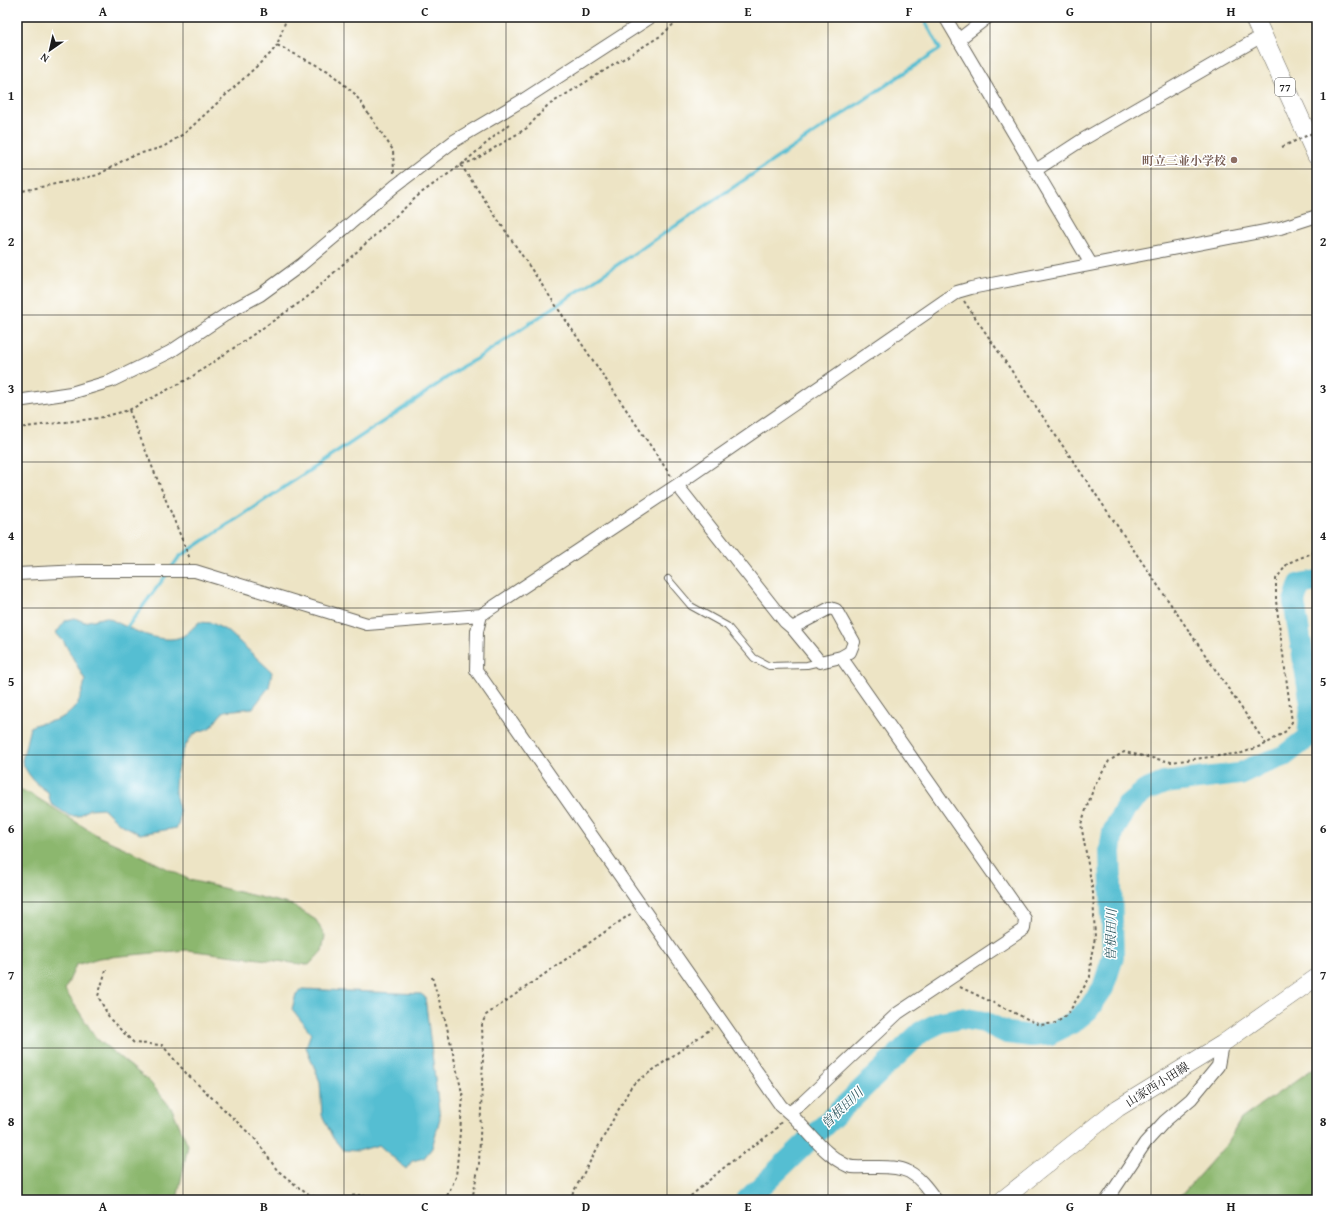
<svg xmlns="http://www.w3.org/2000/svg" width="1334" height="1217" font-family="'Gentium Book Plus','Noto Serif JP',serif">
  <rect width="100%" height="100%" fill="#fff"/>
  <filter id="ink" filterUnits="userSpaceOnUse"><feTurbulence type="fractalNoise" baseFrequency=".025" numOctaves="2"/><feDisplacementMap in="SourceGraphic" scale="8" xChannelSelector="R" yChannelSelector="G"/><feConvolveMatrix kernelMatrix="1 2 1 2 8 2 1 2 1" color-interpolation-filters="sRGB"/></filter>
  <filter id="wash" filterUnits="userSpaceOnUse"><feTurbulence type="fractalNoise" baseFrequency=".012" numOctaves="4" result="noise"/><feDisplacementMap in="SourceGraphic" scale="16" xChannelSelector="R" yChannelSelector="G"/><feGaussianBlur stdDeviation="0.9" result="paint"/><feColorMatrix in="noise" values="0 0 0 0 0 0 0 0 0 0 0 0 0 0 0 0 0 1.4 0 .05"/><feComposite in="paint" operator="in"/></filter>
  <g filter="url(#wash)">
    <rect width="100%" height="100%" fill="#ede4c5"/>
    <path fill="#8cb76e" stroke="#546a45" d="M17,788l14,6 69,43 38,17 52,26 102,25 24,15 9,16 -3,15 -13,14 -123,-15 -87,8 -23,7 -11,25 31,48 53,43 23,28 16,36 -11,55h-160z
      M1317,1066v134h-140l49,-55 15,-26z"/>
    <path fill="#55bed2" stroke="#386d77" d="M106,617c19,9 56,30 77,19 6,-3 11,-10 16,-14l13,1 17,9 43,40 -3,15 -16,21 -28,3c-6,4 -8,9 -12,14 -5,5 -11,5 -17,8 -14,9 -22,43 -21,59 2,13 8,22 2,36l-37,6 -21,-11 -16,-15 -14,1 -10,7h-9l-19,-12 -3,-12c-11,-7 -21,-17 -26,-31l8,-34c7,-4 14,-4 22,-6 22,-6 29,-19 33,-41l-21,-38 -8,-9 10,-13 9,-2 9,4z
      M302,989l119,5 4,3 15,121 -8,30 -8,10 -12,3 -6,8 -27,-24 -21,6 -15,-1 -10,-12 -11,-23 -2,-33 -14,-35 5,-14 -19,-24 4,-15z"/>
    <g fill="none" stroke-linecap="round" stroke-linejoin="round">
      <path stroke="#55bed2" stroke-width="3.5" d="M172,567l7,-10 238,-158 46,-33 15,-8 462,-309 -17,-32
        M125,630l42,-56"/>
      <path stroke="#55bed2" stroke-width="22" d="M747,1200l174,-168 20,-10 20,-4 23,4 23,11 25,3 18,-2 22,-11 16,-13 15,-22 10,-31 -3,-106 3,-19 13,-25 19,-16 19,-8 75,-9 15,-7 30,-11 24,-19 3,-33 -17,-102 6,-18 17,-3"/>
    </g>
  </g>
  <g filter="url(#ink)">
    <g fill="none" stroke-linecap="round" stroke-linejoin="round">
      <g stroke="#656257" stroke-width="8">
        <path id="lane" d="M668,579l23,27 36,20 27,32 15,8 38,-1 13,-3"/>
      </g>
      <g stroke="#656257" stroke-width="14">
        <path id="street" d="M945,17l146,247
          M958,40l30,-23
          M1036,170l46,-30 180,-104
          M17,401l54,-8 40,-12 59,-29 64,-43 26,-14 41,-30 94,-79 59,-45 69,-41 128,-83
          M17,574l65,-3h113l172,53 114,-9 196,-130 280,-193 14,-4 309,-60 37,-12
          M481,615l-4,16 -1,39 305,436 8,7 13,-10 96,-90 126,-84 1,-10 -184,-262 9,-5 4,-10 -18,-32 -6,-2 -38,20 -7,-6 -108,-137
          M792,628l28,34 21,-5
          M789,1113c20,17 34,42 59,53 6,2 15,1 22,1 38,-1 44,3 66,33
          M1107,1200l38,-57 20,-22 26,-22 27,-33 4,-22"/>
      </g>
      <g stroke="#656257" stroke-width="18">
        <path id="secondary" d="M1002,1200l116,-92 104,-64 95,-67"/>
      </g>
      <g stroke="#656257" stroke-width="20">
        <path id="primary" d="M1254,17l63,139"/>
      </g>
      <path stroke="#656257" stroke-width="2" stroke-dasharray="3 3" stroke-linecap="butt" d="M287,17l-10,28 51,26 27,23 38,56 1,23
        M462,164l11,-3 54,-33 20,-22 115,-71 19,-18
        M461,165l210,311
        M17,192l81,-17 33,-19 32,-9 22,-14 86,-80 6,-8
        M964,301l302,443
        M129,410l61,149
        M17,428l82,-10 30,-8 61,-32 115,-79 116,-106 40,-28 48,-41
        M106,970l-8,26 12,23 24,24 28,2 24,28 70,67 21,30 30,24 15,6
        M432,977l14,46 17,74 -7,80 -11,23
        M960,987l80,38 16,-2 12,-9 22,-37 1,-20 4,-19 -2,-45 -12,-69 13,-37 15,-26 15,-9 47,10 71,-9 24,-9 20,-13 6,-9 -16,-121v-22l12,-16 29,-12
        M350,1200v-4l12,-1 13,5
        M472,1200l7,-36 4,-107 -1,-33 4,-9 146,-102
        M569,1200l63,-115 80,-57
        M686,1200l41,-35 47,-34 7,-9"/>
      <use href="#lane" stroke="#fff" stroke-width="6"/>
      <use href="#street" stroke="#fff" stroke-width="12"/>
      <use href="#secondary" stroke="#fff" stroke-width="17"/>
      <use href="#primary" stroke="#fff" stroke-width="19"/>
      <path stroke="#656257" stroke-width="2" stroke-dasharray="3 3" stroke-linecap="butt" d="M1282,147l35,-16"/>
    </g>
  </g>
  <path fill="none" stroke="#1c1c1c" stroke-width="1" stroke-opacity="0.55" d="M183,17v1183M344,17v1183M506,17v1183M667,17v1183M828,17v1183M990,17v1183M1151,17v1183M17,169h1300M17,315h1300M17,462h1300M17,608h1300M17,755h1300M17,902h1300M17,1048h1300"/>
  <circle fill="#8d6e63" stroke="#fff" stroke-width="1.5" cx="1234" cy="160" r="4"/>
  <g text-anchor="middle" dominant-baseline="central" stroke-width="3" stroke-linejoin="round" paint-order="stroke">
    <rect fill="#fff" stroke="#606060" stroke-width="1" x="1275" y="78" width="20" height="18" rx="3"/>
    <g font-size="11" font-weight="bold" fill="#1c1c1c">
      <text x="1285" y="87">77</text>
    </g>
    <g font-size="12" font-weight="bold" fill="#785e54" stroke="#fff" text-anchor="end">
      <text x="1226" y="160">町立三並小学校</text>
    </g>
    <g font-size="12" fill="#1c1c1c" stroke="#fff">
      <text transform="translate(1157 1084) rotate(-32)">山家西小田線</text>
    </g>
    <g font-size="13" font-style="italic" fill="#335d65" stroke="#fff">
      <text transform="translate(1111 935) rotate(-89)">曽根田川</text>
      <text transform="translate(842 1108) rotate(-44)">曽根田川</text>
    </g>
  </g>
  <rect width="1334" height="1217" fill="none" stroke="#fff" stroke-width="44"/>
  <g transform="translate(50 50) rotate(214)" stroke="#ffffff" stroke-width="3" paint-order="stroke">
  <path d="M0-3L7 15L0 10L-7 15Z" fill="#1c1c1c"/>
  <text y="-6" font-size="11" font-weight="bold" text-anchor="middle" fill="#1c1c1c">N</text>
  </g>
  <rect x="22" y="22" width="1290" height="1173" fill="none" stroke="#1c1c1c" stroke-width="1.5"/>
  <g font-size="13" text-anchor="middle" font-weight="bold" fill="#1c1c1c">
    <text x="103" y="16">A</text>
    <text x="264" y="16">B</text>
    <text x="425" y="16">C</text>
    <text x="586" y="16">D</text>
    <text x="748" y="16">E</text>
    <text x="909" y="16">F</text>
    <text x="1070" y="16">G</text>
    <text x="1231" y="16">H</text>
    <text x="11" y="100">1</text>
    <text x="1323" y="100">1</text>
    <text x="11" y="246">2</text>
    <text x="1323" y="246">2</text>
    <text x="11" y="393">3</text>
    <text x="1323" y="393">3</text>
    <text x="11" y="540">4</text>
    <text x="1323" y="540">4</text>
    <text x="11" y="686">5</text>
    <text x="1323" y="686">5</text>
    <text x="11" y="833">6</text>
    <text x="1323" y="833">6</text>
    <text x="11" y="980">7</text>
    <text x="1323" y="980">7</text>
    <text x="11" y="1126">8</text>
    <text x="1323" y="1126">8</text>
    <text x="103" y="1211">A</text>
    <text x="264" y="1211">B</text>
    <text x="425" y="1211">C</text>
    <text x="586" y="1211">D</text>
    <text x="748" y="1211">E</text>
    <text x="909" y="1211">F</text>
    <text x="1070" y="1211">G</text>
    <text x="1231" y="1211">H</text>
  </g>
</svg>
